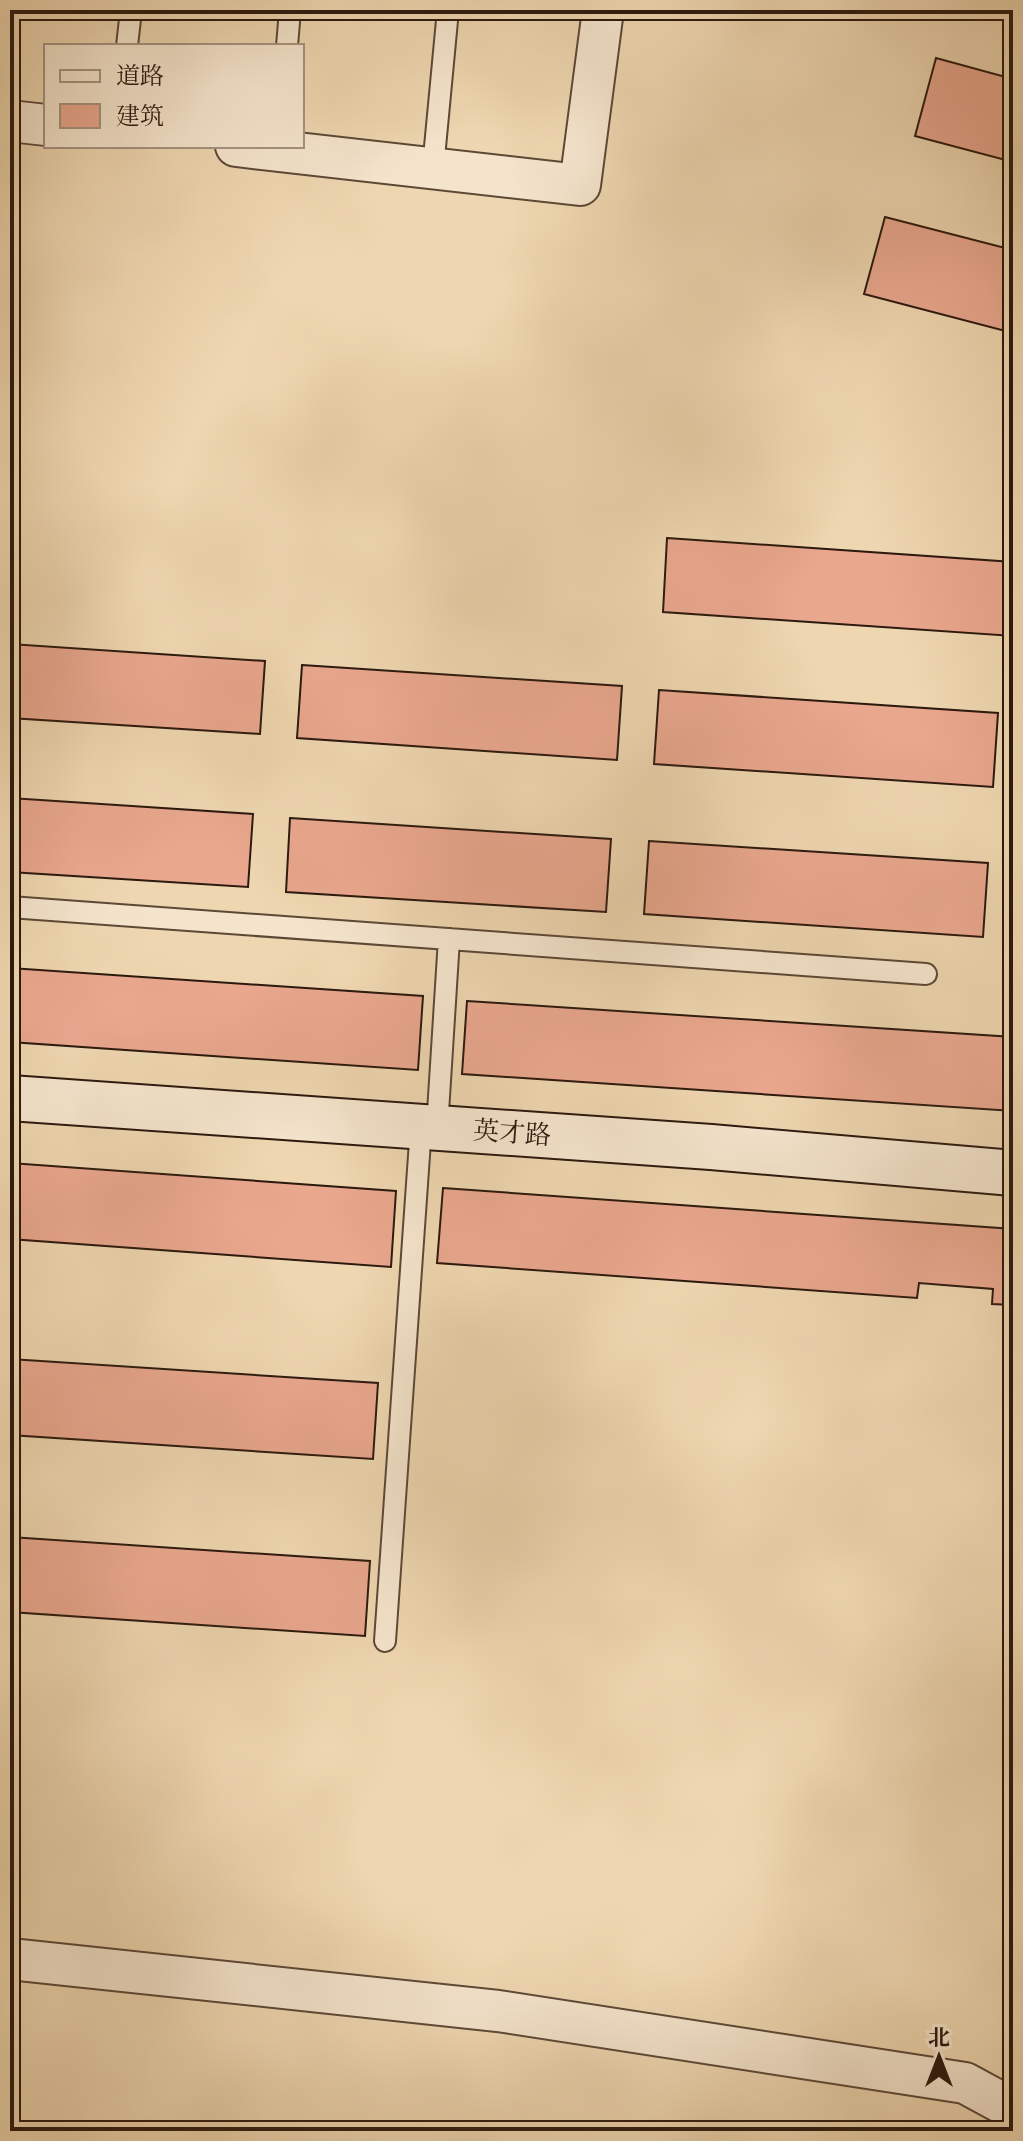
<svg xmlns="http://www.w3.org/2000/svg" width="1023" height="2141" font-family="'IM FELL French Canon','Noto Serif SC',serif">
  <rect width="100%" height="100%" fill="#eed6b0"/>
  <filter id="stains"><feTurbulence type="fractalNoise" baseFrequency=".0025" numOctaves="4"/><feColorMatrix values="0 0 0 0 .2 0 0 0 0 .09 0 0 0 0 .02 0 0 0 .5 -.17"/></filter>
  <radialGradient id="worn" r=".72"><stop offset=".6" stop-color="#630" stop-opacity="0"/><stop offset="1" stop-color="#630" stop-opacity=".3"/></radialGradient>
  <path fill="#e9a78e" stroke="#2c190f" stroke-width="2" d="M936,58l77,21v83l-98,-26z
    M885,217l128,33v83l-149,-39z
    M667,538l346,24v74l-350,-24z
    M10,644l255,17 -5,73 -250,-16z
    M302,665l320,21 -5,74 -320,-22z
    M659,690l339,23 -5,74 -339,-23z
    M10,798l243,16 -5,73 -238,-15z
    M290,818l321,21 -5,73 -320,-20z
    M649,841l339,22 -5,74 -339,-23z
    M10,968l413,28 -5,74 -408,-28z
    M467,1001l546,36v74l-551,-37z
    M10,1163l386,28 -5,76 -381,-28z
    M443,1188l570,41v76l-21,-1 1,-15 -74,-6 -2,15 -480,-35z
    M10,1359l368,24 -5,76 -363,-24z
    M10,1537l360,24 -5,75 -355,-24z"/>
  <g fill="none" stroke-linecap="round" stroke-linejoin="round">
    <g stroke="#5c4837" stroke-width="24">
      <path id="lane" d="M127,46l4,-36
        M287,46l3,-36
        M433,168l15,-158
        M10,907l916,67
        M437,1128l12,-189
        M385,1641l36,-514"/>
    </g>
    <g stroke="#5c4837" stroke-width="44">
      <path id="street" d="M10,121l36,4
        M236,146l344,39 23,-175
        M10,1959l488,52 467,72 48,26"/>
    </g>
    <g stroke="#2c190f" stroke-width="48">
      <path id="secondary" d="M10,1098l701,49 302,26"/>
    </g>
    <use href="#lane" stroke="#f4e4cc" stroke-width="20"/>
    <use href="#street" stroke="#f4e4cc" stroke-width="40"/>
    <use href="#secondary" stroke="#f4e4cc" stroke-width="44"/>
  </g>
  <g text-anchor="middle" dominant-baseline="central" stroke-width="7" stroke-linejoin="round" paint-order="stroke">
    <g font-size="26" fill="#2c190f" stroke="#f4e4cc">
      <text transform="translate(512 1133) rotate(4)">英才路</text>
    </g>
  </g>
  <rect width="1023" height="2141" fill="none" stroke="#eed6b0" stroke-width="40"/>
  <rect x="12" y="12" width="999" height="2117" fill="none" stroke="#2c190f" stroke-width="4"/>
  <rect x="20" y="20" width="983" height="2101" fill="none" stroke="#2c190f" stroke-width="2"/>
  <rect x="44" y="44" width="260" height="104" fill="#f4e4cc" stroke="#a49380" stroke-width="2"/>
  <rect x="60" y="70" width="40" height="12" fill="#f4e4cc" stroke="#a49380" stroke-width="2"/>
  <text x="116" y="84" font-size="24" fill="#2c190f">道路</text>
  <rect x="60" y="104" width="40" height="24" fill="#e9a78e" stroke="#a49380" stroke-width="2"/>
  <text x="116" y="124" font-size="24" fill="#2c190f">建筑</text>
  <g transform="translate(939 2057)" stroke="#f4e4cc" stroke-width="6" paint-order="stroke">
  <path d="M0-6L14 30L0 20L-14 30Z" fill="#2c190f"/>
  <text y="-12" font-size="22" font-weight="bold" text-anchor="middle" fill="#2c190f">北</text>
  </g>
  <rect width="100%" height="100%" filter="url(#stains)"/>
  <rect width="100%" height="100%" fill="url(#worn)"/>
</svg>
